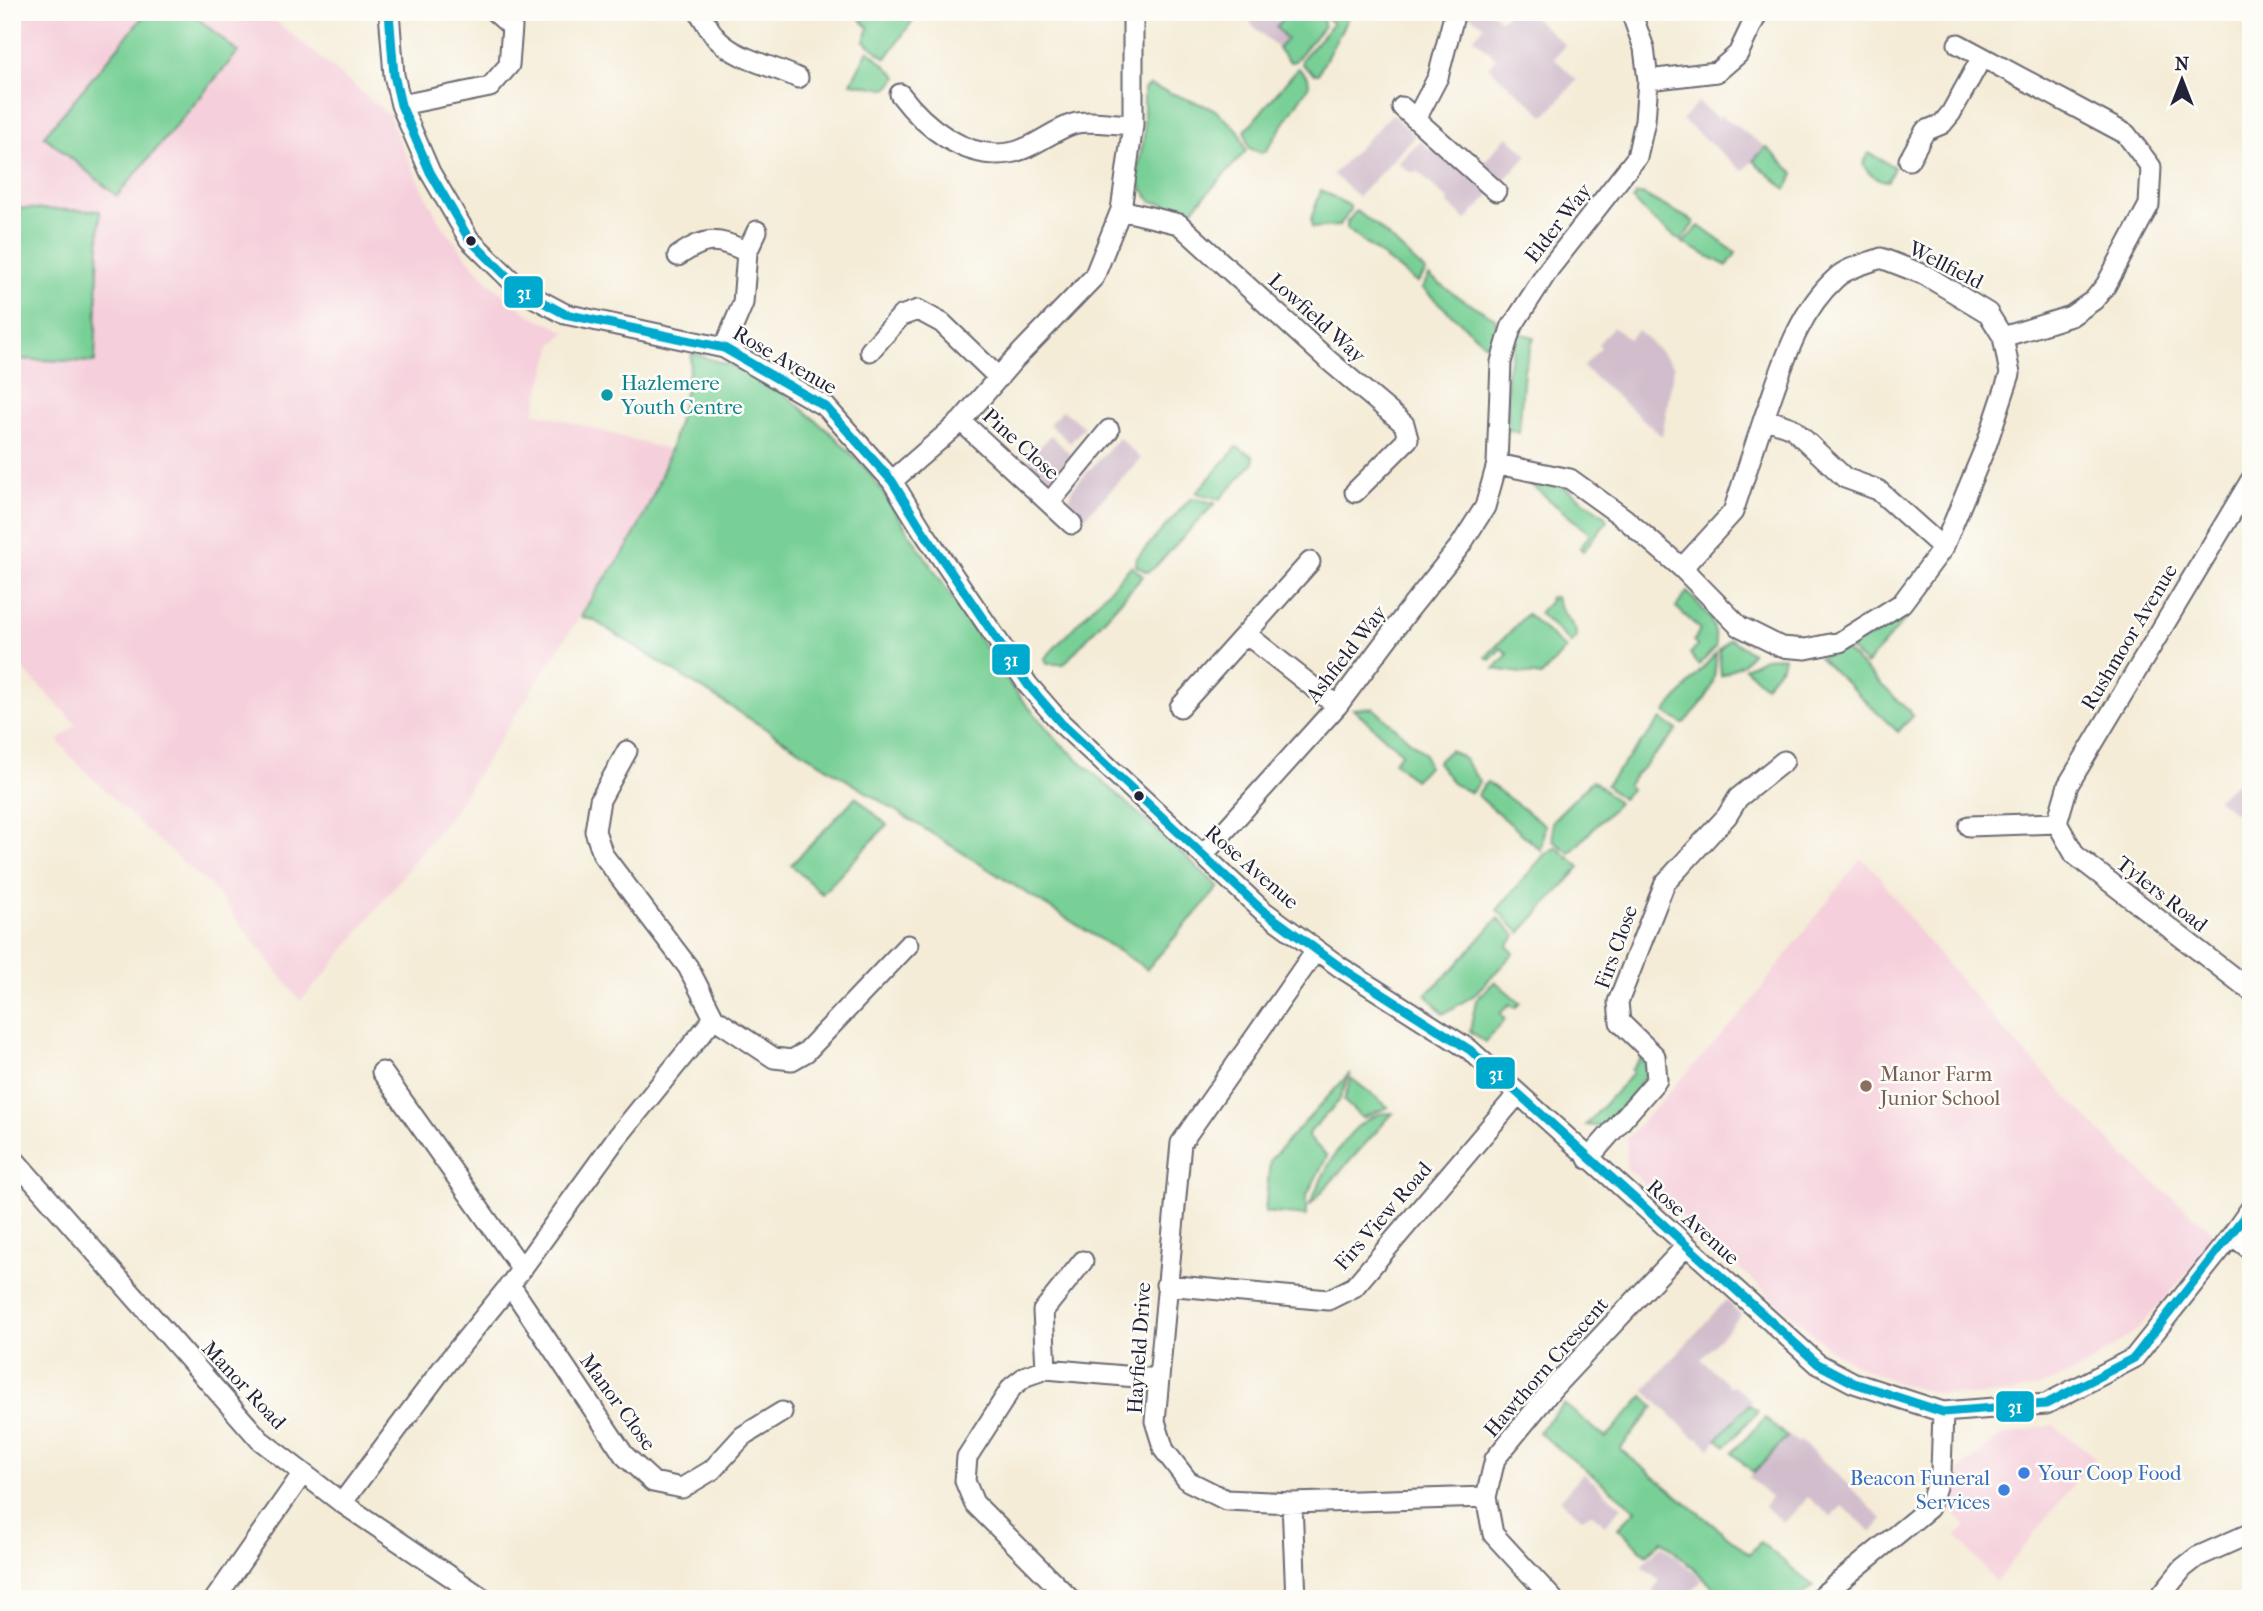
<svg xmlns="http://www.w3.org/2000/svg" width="2263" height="1611" font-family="'IM FELL French Canon',serif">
  <rect width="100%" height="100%" fill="#fdfcf7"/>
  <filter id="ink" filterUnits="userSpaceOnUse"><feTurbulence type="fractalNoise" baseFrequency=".0143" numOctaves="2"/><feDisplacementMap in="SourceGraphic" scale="14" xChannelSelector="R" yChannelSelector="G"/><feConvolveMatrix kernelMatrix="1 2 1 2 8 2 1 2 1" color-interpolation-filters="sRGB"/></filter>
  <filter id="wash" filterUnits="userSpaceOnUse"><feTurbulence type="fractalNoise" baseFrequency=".00686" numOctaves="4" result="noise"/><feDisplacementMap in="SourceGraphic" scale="28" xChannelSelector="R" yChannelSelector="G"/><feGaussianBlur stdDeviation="1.57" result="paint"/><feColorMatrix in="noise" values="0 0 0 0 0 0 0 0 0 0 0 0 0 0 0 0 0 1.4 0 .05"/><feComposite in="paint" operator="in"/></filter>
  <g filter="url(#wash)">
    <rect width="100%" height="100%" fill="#f4ecd7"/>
    <path fill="#f5cfdb" d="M12,12h253l124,103 10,26 41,82 29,37 27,29 31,24 39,19 -13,12 -19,68 135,38 -21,57 -19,37 -44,64 -130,201 -132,168 -23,24 -89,-115 -65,-56 -72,-70 -16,-19 18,-17 -64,-66z
      M1861,858l15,14 42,58 88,103 120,125 86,73 -1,7 -20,31 -53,60 -56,40 -39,16 -33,8 -38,3 -37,-3 -35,-9 -39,-17 -29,-16 -206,-184 1,-29 125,-136 17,-25z
      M2053,1425l42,32 -99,125 -39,-46 9,-9 -18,-23 5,-29 48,-39z"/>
    <path fill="#d1bdcc" d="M1260,12h30l-14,15 11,12 -9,10 -28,-26z
      M1463,12h29l7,7 5,-1 5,-6h19l37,33 -11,13 23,22 -32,36 -57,-49 8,-9 -22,-20 10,-12 -12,-9 -10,-1z
      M1698,102l21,18 1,-5 46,32 -23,24 -61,-51z
      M1392,114l23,22 -57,61 -25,-23z
      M1507,136l21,19 -62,65 -19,-17 2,-2 -31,-29h-9l-11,-9 22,-22 13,11 12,-15 36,29z
      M1613,327l16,12 9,-9 36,36 -12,70 -79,-69 18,-20 -3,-3z
      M1063,410l21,17 -14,16 -21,-19z
      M1051,435l21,21 -21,21 -8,2 -18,-16z
      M1119,438l22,21 -56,58 -11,-11 -4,-7 2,-10z
      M2247,775l4,3v46l-35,-25z
      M1726,1300l15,15 -40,44 30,28 3,-2 18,16 -42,47 -12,-11 -2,2 -52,-49z
      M1789,1435l9,8 2,-2 34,30 49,49 -11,12 -30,-26 -11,11 -23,-20 -24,26 -20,-17 7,-9 -22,-20z
      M1583,1473l39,34 -17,18 -14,-12 -9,5 -22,-18z
      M1662,1545l40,35 -16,19h-37l11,-19 -19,-14z"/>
    <path fill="#78d096" stroke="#4d7968" stroke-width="2" d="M147,12h43l48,40 -121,144 -73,-60z
      M853,12h66l-33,46 -22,-17 5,-13z
      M1290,12h26l7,8 1,6 -29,35 -5,1 -12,-13 9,-10 -11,-12z
      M1324,12h27l-33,62h-4l-12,-10v-5l31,-35 -9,-9z
      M868,50l30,27 -11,12 -36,-6z
      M1298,68l10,9 1,8 -43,66 -5,2 -12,-5 -4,-17z
      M1149,85l65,24 25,22 7,20 -55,60 -40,-10 -15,-22 8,-43v-47z
      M1766,147l27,25 1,3 -8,14 -33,-28z
      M1869,153l25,14 -6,14c-11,-1 -20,-7 -25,-17z
      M1321,190l29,16v5l-11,15 -27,2 -1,-9z
      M1642,194l51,27 1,2 -13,18 -28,-21 -20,-20 2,-5z
      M12,208l88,3 -5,151 -83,-3z
      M1356,211l21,15 49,46 -9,11 -70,-54v-7z
      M1699,226l37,27 -9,13 -44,-23z
      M1429,276l29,21 37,21 2,9 -8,21 -67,-60z
      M1518,333l16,4 -10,32 -5,64 -11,-3 -1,-58z
      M692,353l45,15 50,28 47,40 35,36 143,216 45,52 162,147 -72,82 -554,-349 -12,-3c12,-27 35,-49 50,-76 31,-57 52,-123 61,-188z
      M1237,447l16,9 1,6 -34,37 -24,-6z
      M1537,476l16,3 52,37 2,5 -24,30 -3,-3 10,-14 -62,-52z
      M1191,498l24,5 -60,64 -8,5 -11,-6v-7z
      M1131,566l12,10 -79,88h-18l-1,-6z
      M1687,592c19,20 29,26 29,55l-17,18 -9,-11 7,-8 -3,-5 6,-12 -24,-22z
      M1551,597h5c3,17 19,24 21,40l-6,6 -32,-30 12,-13 -2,-1z
      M1527,614l39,35 -25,27 -47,-7 14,-15 -7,-6 -11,12 -4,-3z
      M1901,616l6,1 -41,48 -18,-18 24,-11z
      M1730,639l22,14 -9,11 -22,12 -2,-26z
      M1845,650l68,65 -15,17 -79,-75z
      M1716,653c0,38 -8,44 -33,71l-18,-12z
      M1784,657l-2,8 -17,21 -20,-18 19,-10z
      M1373,708l52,46 3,13 -14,13 -20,-18 8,-9 -49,-44z
      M1661,719l16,11 -50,55 4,4 -9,10 -16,-14z
      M1450,750l13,8 17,24 -9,11 -17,-9 -17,-22z
      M1593,780l25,23 -48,50 -17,-12 -1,-20z
      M1487,782l58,43 -4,25 -64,-55z
      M856,797l31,28 -65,69 -31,-29z
      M1556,847l24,20 -60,66 -23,-23 47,-55z
      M1498,918l18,18 -9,10 7,7 -41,43 -30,18 -17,-20 26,-24z
      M1495,981l25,22 -5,5 -6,-4 -9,10 5,6 -20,22 -15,-11 6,-31z
      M1642,1057c2,6 5,10 3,17 -4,16 -31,40 -43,53l-16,-2 46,-51 1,-2 -2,-2z
      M1350,1073l-11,28 -31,33v3l19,19 -21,41v19l-41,-4 5,-52z
      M1351,1078l37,29 -26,11 -18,-17z
      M1393,1113l-84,93c13,-29 34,-79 68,-91 4,-2 11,-2 16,-2z
      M1643,1396l11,11 -34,42 129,105 11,-12 54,44 -17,13h-71l-64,-59 -15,15 -29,-27 18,-18 -98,-78 26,-28 42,34z
      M1749,1404l9,7 -32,35 -9,-7z
      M1765,1418l22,19 -33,36 -22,-20z"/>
  </g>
  <g filter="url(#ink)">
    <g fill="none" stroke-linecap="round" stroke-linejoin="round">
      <g stroke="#6c6972" stroke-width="23">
        <path id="street" d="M389,12l5,63 7,30 29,67 39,67 53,52 43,23 159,34 102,59 66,74 31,50 105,154 33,38 201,187 78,57 130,83 348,314 36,19 89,29 103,-8 88,-46 98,-123 19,-27
          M699,12c6,9 12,21 19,28 22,21 54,25 80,38
          M1958,44l168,90 25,33 -2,38 -43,80 -12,15 -23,16 -68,21
          M1648,80l69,-8 21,-18 20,-42
          M900,94c24,32 65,66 109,59 22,-3 42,-22 64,-29 14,-5 44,1 60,1
          M401,105l89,-18 19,-22 3,-38 -17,-15
          M1402,107l94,84
          M1416,119l22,-42 17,-65
          M1909,160l16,-29 17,-7 9,-11 31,-56
          M1121,210l58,14 148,135 77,65 4,15 -53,53
          M747,252l10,-21
          M678,256c28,-19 38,-19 69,-4l-4,51 -19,45
          M870,351l31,-35 17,-6 24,13 57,55
          M961,421l111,103
          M1497,464l73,15 54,39 58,50 57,58 42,21 25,2 34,-7 62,-39 41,-55 44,-105 23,-69 -7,-37 -15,-24 -63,-38 -44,-17c-13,5 -35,10 -45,20 -40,36 -54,91 -72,140l28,10 53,50 33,12 65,58
          M892,481l69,-60 51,-59 82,-85 27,-67 12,-85v-113
          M1050,502l59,-72
          M1682,568l51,-56 31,-94
          M1246,634l91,72
          M1180,707l130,-145
          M2057,823l11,-38 183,-305
          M2057,823l18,32 176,136
          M1969,826l88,-3
          M1203,855l134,-149 71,-95 52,-65 25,-39 12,-43 4,-102 10,-34 38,-59 88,-112 8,-36 3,-41 -4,-32 -13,-36
          M1316,950l-135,193 -26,278 9,29 24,31 38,19 66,3 194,-6
          M714,1018l60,40 18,2 14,-8 102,-107
          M382,1072l140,197
          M12,1157l248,283 82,63 142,96
          M1588,1159l69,-79 -2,-24 -35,-34 -2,-20 47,-119 62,-67 11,-18 46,-37
          M2232,1235l19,15
          M510,1285l114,170 29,27 29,6 30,-18 31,-34 39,-24
          M1166,1285l162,15 26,-13 164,-193
          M1046,1369l-3,-58 40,-50
          M342,1503l103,-138 65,-80 105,-145 99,-122 -26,-51 -85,-112 -8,-24 5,-31 27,-49
          M1292,1503l4,96
          M215,1599l88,-126
          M1070,1599l-96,-96 -9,-22 2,-24 45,-70 14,-11 20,-7 112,10
          M1553,1599l-60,-65 -7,-37 9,-38 58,-71 133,-142
          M1818,1599l111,-91 12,-37 2,-59
          M2158,1599l25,-31 14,-11 54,-24"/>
      </g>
      <use href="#street" stroke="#fff" stroke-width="19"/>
      <g stroke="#fdfcf7" stroke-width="14">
        <path id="bus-1" d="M389,12l5,63 7,30 29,67 39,67 53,52 43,23 159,34 102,59 66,74 31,50 105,154 33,38 201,187 78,57 130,83 348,314 36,19 89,29 103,-8 88,-46 117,-150"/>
      </g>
      <use href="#bus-1" stroke="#00a9ce" stroke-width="9"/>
    </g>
  </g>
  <g fill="#22223b" stroke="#fdfcf7" stroke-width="2.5">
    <circle cx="471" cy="241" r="6"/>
    <circle cx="1139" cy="796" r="6"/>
  </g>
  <circle fill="#0f9aa8" stroke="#fdfcf7" stroke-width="2.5" cx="607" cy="395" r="7"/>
  <circle fill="#8d6e63" stroke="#fdfcf7" stroke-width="2.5" cx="1866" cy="1086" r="7"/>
  <g fill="#3f7fe0" stroke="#fdfcf7" stroke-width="2.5">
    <circle cx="2024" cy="1473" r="7"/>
    <circle cx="2004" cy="1490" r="7"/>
  </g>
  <g text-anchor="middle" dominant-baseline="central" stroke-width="5" stroke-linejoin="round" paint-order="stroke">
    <g font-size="21" fill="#22223b" stroke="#fdfcf7">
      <text transform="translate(1558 223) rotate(-52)">Elder Way</text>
      <text transform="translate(1946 265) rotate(27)">Wellfield</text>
      <text transform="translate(1317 318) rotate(42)">Lowfield Way</text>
      <text transform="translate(785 360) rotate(30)">Rose Avenue</text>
      <text transform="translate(1021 444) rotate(42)">Pine Close</text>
      <text transform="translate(2129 637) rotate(-59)">Rushmoor Avenue</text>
      <text transform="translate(1346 654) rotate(-52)">Ashfield Way</text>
      <text transform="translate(1252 867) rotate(41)">Rose Avenue</text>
      <text transform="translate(2162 894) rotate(38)">Tylers Road</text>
      <text transform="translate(1616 947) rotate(-70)">Firs Close</text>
      <text transform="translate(1383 1216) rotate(-49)">Firs View Road</text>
      <text transform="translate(1693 1222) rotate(42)">Rose Avenue</text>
      <text transform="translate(1139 1348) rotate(-86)">Hayfield Drive</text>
      <text transform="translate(1546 1367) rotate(-49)">Hawthorn Crescent</text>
      <text transform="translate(244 1385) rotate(47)">Manor Road</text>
      <text transform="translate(618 1402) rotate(54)">Manor Close</text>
    </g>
    <g font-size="21" fill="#0d838f" stroke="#fdfcf7" text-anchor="start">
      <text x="621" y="383">Hazlemere<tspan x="621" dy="24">Youth Centre</tspan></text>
    </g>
    <g font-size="21" fill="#785e54" stroke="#fdfcf7" text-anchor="start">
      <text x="1880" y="1074">Manor Farm<tspan x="1880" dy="24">Junior School</tspan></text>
    </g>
    <g font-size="21" fill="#366cbe" stroke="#fdfcf7" text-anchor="start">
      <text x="2038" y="1473">Your Coop Food</text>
      <text x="1990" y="1478" text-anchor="end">Beacon Funeral<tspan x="1990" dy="24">Services</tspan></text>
    </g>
  </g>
  <g stroke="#fdfcf7" stroke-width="2.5">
    <rect x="503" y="275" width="41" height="34" rx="7" fill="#00a9ce"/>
    <rect x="991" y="643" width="40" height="33" rx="7" fill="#00a9ce"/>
    <rect x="1475" y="1056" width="41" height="34" rx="7" fill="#00a9ce"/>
    <rect x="1995" y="1390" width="40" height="33" rx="7" fill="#00a9ce"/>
  </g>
  <g font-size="19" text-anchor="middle" font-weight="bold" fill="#fff">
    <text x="524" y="299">31</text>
    <text x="1011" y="666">31</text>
    <text x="1496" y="1080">31</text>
    <text x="2015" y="1413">31</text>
  </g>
  <rect width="2263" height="1611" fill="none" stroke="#fdfcf7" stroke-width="42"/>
  <g transform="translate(2182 80)" stroke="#fdfcf7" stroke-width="5" paint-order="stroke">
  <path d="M0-5L12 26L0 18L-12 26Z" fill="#22223b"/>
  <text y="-10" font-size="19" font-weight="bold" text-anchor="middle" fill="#22223b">N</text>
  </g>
</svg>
